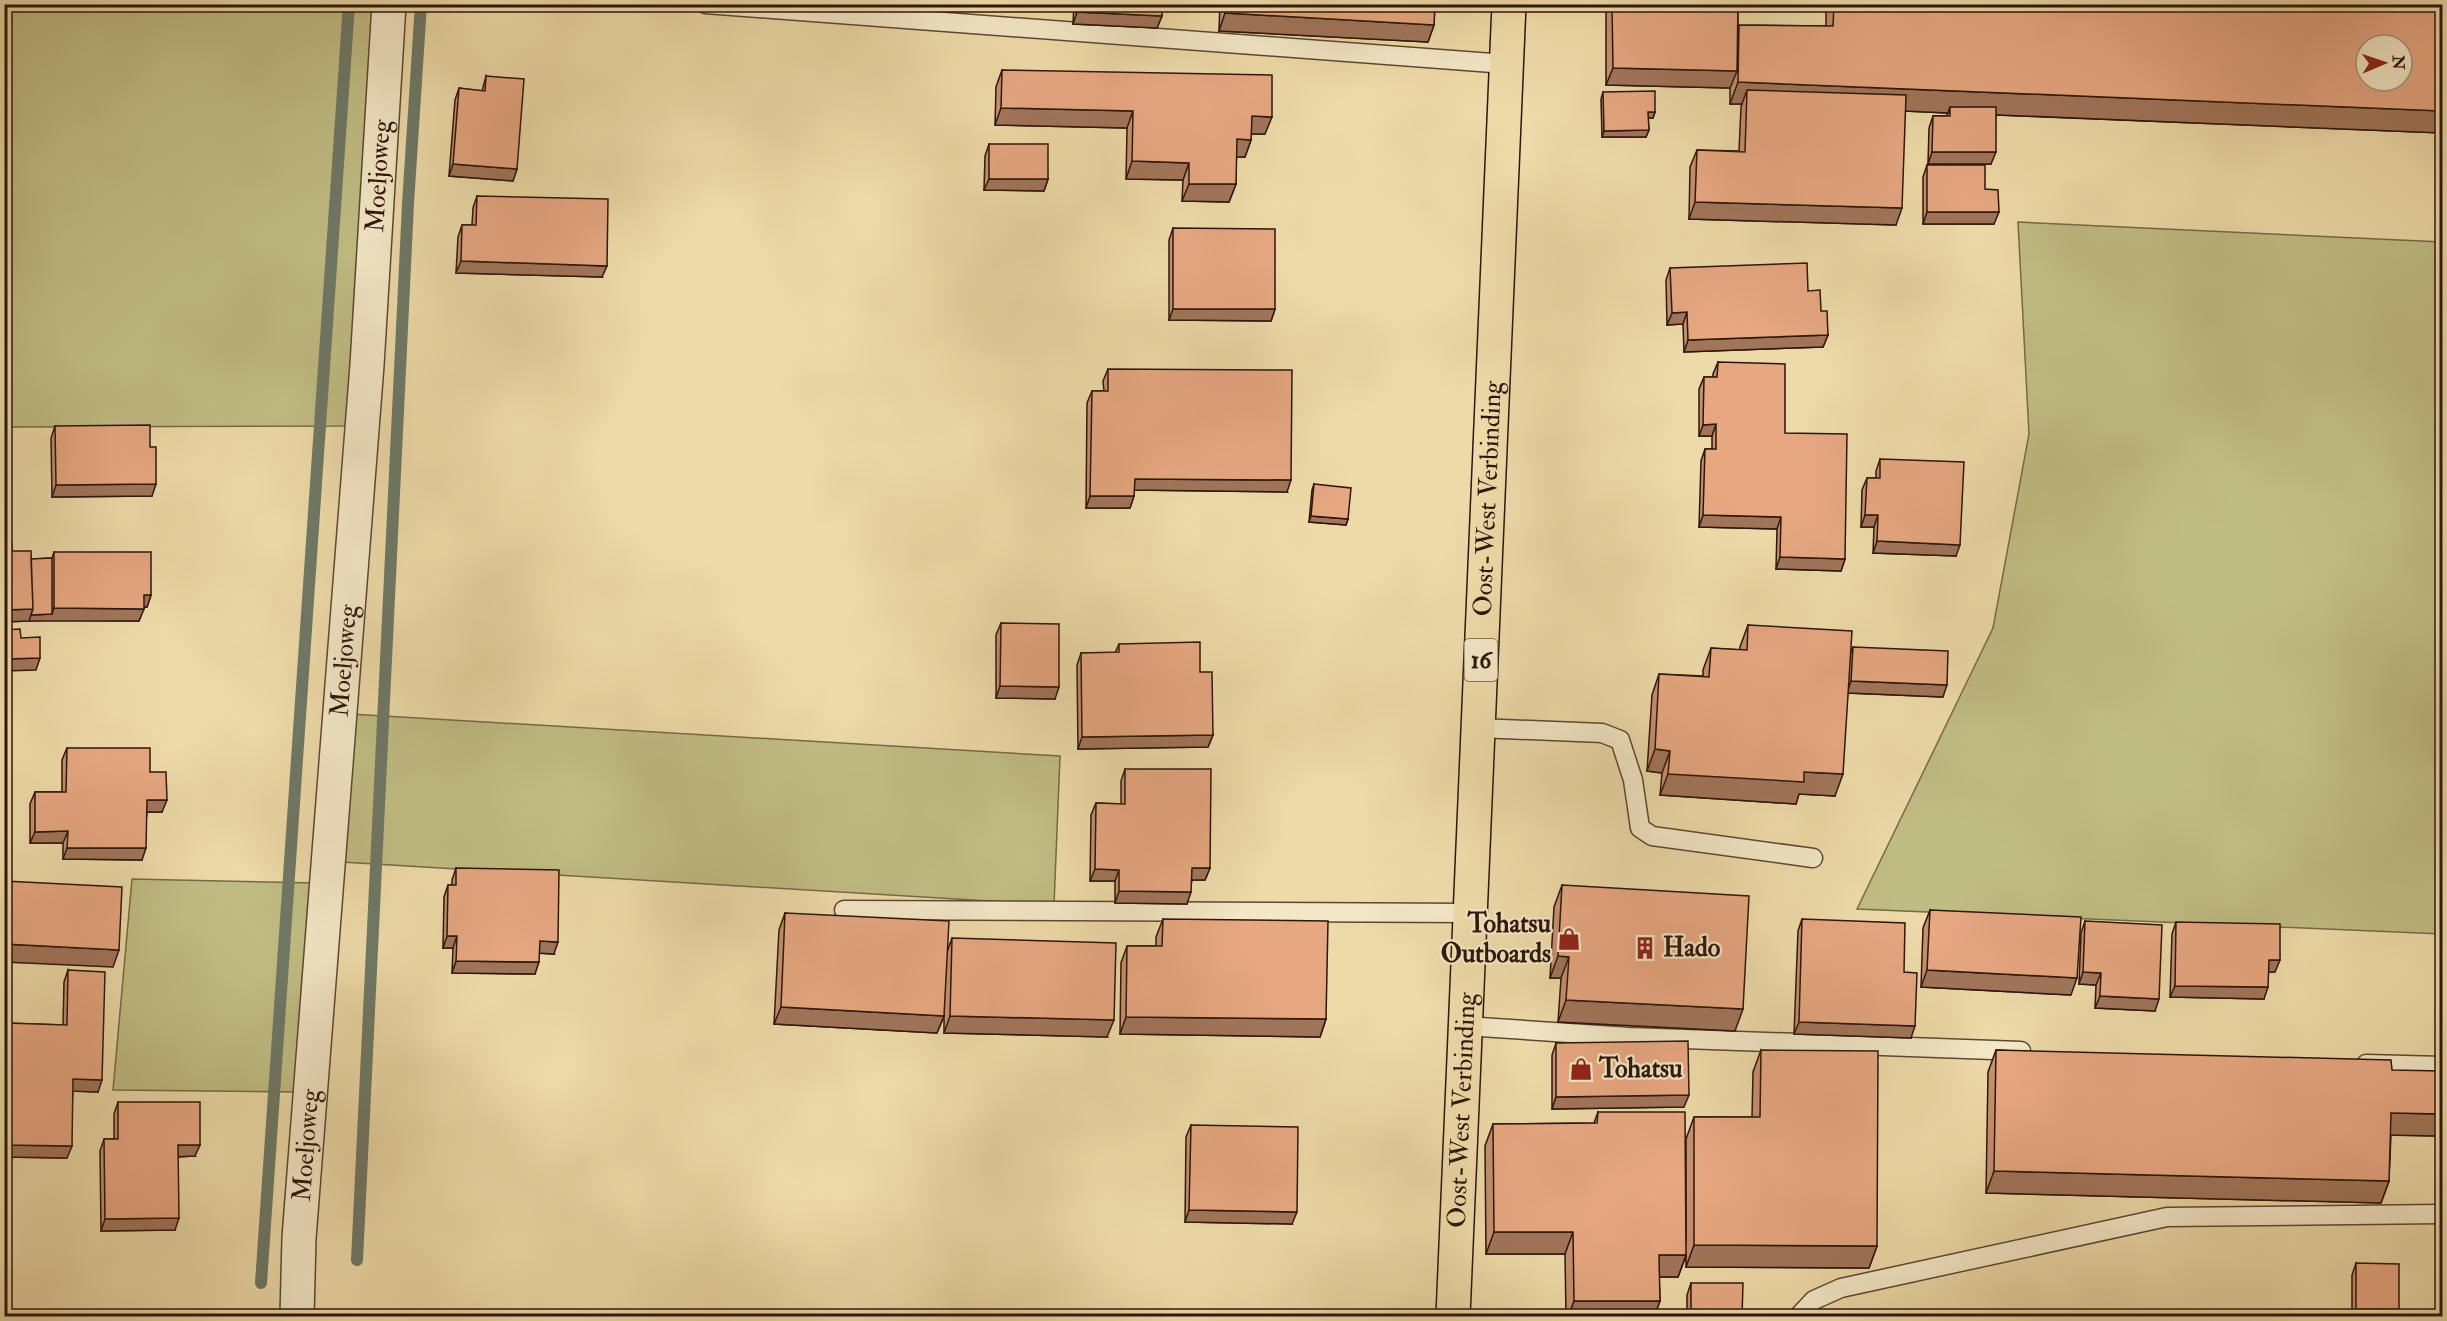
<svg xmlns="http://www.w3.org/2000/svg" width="2447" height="1321" font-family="'IM FELL Double Pica',serif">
  <rect width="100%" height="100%" fill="#eddaa8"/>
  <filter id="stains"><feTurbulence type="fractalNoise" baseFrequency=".00333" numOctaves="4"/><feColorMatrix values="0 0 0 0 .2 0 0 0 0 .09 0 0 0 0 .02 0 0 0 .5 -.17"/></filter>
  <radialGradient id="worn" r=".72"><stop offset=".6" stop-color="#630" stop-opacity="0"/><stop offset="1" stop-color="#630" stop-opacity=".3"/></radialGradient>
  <path fill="#c0bd83" stroke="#766a48" stroke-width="1.5" d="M4,5h372l-25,421 -346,1z
    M2018,222l424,20v692l-585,-25 136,-281 36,-194z
    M350,714l710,42 -6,149 -712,-43z
    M132,879l185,4 -17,209 -187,-2z"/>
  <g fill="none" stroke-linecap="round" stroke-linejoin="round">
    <path stroke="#6e7967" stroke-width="12" d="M357,1260l51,-1056 13,-200
      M261,1283l88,-1279"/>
    <g stroke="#5d4733" stroke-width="21">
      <path id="lane" d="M705,4l801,60
        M1478,728l124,5 18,7 13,40 7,48 12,8 161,22
        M844,910l626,3
        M1465,1026l164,11 392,14
        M2366,1064l76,2
        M1799,1316l15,-16 27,-12 326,-71 275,-3"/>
    </g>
    <g stroke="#5d4733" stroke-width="36">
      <g id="street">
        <path id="s1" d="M297,1316l2,-78 68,-873 22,-361"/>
      </g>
    </g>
    <g stroke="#2d160c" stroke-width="36">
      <g id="primary">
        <path id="s2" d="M1453,1316l56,-1312"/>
      </g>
    </g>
    <use href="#lane" stroke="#f3e7c6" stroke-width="18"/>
    <use href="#street" stroke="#f3e7c6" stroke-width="33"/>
    <use href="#primary" stroke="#eddaa8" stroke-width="33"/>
  </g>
  <path fill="#c6906f" stroke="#2d160c" stroke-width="1.5" d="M1074,4h88v12l-5,12 -84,-4z
    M1220,4h215l-1,21 -6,17 -209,-11z
    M1607,4h131v24l1,-3 87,1v-22h616v129l-446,-18 -5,49h-63l1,-36 4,-12h13l2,-3 -43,-2 -9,114 -207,-6 1,-52 7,-17 42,1 2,-44 1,-3h-12v-16l-124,-3v-76z
    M1002,70l263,64h-14v6l-6,17h-9v27l-7,18 -47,-1 1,-21 -57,-1 1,-51 -132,-3 1,-38z
    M486,76l31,93 -4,12 -64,-5 6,-76 4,-12 23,3z
    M1603,92l52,20 -2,6h-5l1,12 -3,7h-44l-1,-38z
    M989,144l59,35 -4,12 -60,-1 1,-34z
    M1927,165l58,24 9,35h-71v-47z
    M477,196l125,81 -146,-4 2,-36 4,-12h10l1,-17z
    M1173,228l102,81 -4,12 -102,-1v-80z
    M1670,268l138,23 13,20 7,24 -5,12 -139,5 -1,-28 -16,1 -1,-45z
    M1718,362l67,71 60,126 -4,12 -65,-2 1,-40 -78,-2 2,-66 4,-12h7v-13h-13v-47l5,-12h9v-3z
    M1108,369l179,123 -153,-2v6l-4,12h-44l1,-105 5,-12h12l-1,-10z
    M55,426l95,21 2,49 -100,1 -1,-59z
    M1880,459l76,97 -83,-3 1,-26h-13l1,-37 5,-12h9v-7z
    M1314,484l34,35 -2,6 -37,-3 3,-32z
    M4,544l8,7 19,8 21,-1 2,-6 97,43 -4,12h-3l-5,14 -89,-1 -46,2z
    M1001,623l54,76 -59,-1v-63z
    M1748,625l102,29 3,-7 90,50 -95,-4 -13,103 -36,-2 -3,10 -136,-9 2,-22 -15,-2 5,-76 7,-21 44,2v-6l8,-22 29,2v-3z
    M1119,644l81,28 13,63 -5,12 -130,2 -1,-84 4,-12h34z
    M67,748l83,24 12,40h-15l-5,48 -79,-1v-16h-33v-39l5,-12h27v-32z
    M1125,769l85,99 -5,12h-13l-5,24 -72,-1v-22h-25l1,-66 5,-12 25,1v-23z
    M456,868l98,86 -15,-1 -4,21 -83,-1 1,-25h-10l1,-51 4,-12h4v-5z
    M1562,885l173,146 -177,-9 3,-44h-11l4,-71z
    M1930,910l141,85 -150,-8 2,-59z
    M785,913l162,39 5,-14 155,99 -163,-4v-30v13l-7,17 -163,-9 5,-94z
    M1163,919l163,100 -6,18 -200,-3 1,-71 6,-17h29v-9z
    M1802,919l102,53 7,66 -117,-4 4,-103z
    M2085,921l70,90 -60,-3 1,-23 -17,-1 2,-51z
    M2176,922l99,50h-7l-4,27 -94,-2 2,-63z
    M68,970l30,122 -25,-1 -6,67 -63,-1v-130l2,-4 57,2 1,-43z
    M1556,1043l128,64 -132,2v-54z
    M1761,1050l116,196 -8,22 -183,-1v-11l-8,21h-19l1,24 -6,16h-88l-1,-63h-79l-1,-108 8,-22 101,-1 4,-11 88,128v-101l8,-22h58l1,-45z
    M1996,1050l396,20 45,66 -46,-1 -2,46 -8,22 -395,-10 2,-121z
    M118,1102l77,54 -17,1 -3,73 -74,1 -1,-80 4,-12h10v-25z
    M1191,1125l101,99 -107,-2 1,-85z
    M2356,1263l40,54h-44v-42z
    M1691,1283l51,34h-55v-22z"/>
  <path fill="#a1755a" stroke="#2d160c" stroke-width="1.5" d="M1077,12l85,4 -5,12 -84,-4z
    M1225,13l209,12 -6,17 -209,-11z
    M1613,68l124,3 -7,17 -124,-3z
    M1738,82l704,29v22l-492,-20v-6l-2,6 -201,-9v-14l-5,14h-12z
    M1001,108l132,3 -6,17 -132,-3z
    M1648,112h7l-2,6h-7z
    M1252,116l20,1 -7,17h-20z
    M1649,130l-3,7h-44l2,-6z
    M1237,139l14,1 -6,17h-14z
    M1932,152h64l-5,12h-63z
    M1132,161l57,2 -6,17 -57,-1z
    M453,164l64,5 -4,12 -64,-5z
    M989,179h59l-4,12 -60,-1z
    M1189,184h47l-7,18 -47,-1z
    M1695,202l207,6 -6,17 -207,-6z
    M1927,212h72l-5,12h-71z
    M461,261l146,5 -5,11 -146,-4z
    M1173,309h102l-4,12 -102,-1z
    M1687,312l-4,12 -16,1 5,-12z
    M1828,335l-5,12 -139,5 4,-12z
    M1716,424l-4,12h-13l4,-11z
    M1135,479l156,1 -4,12 -157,-2z
    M156,484l-4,12 -100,1 4,-12z
    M1090,496h44l-4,12h-44z
    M1703,515l78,2 -4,12 -78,-2z
    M1865,515h13l-4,12h-13z
    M1311,516l37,3 -2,6 -37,-3z
    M1877,541l83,4 -4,11 -83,-3z
    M1780,557l65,2 -4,12 -65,-2z
    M144,595h7l-4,12h-8z
    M54,608l90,1 -5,12h-110l2,-6 21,-1z
    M33,609l-4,12 -25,1v-12z
    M40,658l-4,12 -32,1v-12z
    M1851,681l96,4 -4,12 -96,-4z
    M1000,686l59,1 -4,12 -59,-1z
    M1213,735l-5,12 -130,2 4,-12z
    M1655,749l15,2 -8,22 -15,-2z
    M1804,772l39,2 -8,22 -36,-2 -3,10 -136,-9 8,-21z
    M147,800h20l-5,12h-19z
    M68,831l-5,12h-33l5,-11z
    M67,848h79l-4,12 -79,-1z
    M1192,868h18l-5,12h-17z
    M1095,869l24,1 -4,11h-25z
    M1119,891l72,1 -4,12 -72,-1z
    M447,936h10l-4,12h-10z
    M540,941l18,1 -4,12 -19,-1z
    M4,944l115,6 -6,17 -109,-5z
    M1558,956l11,1 -8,21h-11z
    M2269,960h11l-5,12h-11z
    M456,961l83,1 -4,12 -83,-1z
    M1927,970l150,8 -6,17 -150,-8z
    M2083,972l18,1 -5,12 -17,-1z
    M2175,986l93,1 -4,12 -94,-2z
    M2100,996l59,3 -4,12 -60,-3z
    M1566,1000l177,9 -8,22 -177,-9z
    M781,1007l163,9 -7,17 -163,-9z
    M950,1016l164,4 -7,17 -163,-4z
    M1126,1017l200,2 -6,18 -200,-3z
    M1799,1022l116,4 -4,12 -117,-4z
    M73,1079l29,1 -4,12 -29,-1z
    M1689,1095l-5,12 -132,2 4,-12z
    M2391,1113l51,1v7l-5,15 -54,-1z
    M4,1145l68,1 -5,12 -63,-1z
    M178,1145h22l-5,11 -21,1z
    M1994,1171l395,10 -8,22 -395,-10z
    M1189,1210l108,2 -5,12 -107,-2z
    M179,1218l-4,12 -74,1 4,-12z
    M1494,1232h79l-8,22h-79z
    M1694,1245l183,1 -8,22 -183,-1z
    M1659,1255h27l-8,22h-27z
    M1574,1301h86l-6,16h-86z
    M2356,1309h43l-3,8h-42z"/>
  <path fill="#e6a781" stroke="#2d160c" stroke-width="1.5" fill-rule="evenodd" d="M1077,4h85v12l-85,-4z
    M1225,4h210l-1,21 -209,-12z
    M1612,4h126l-1,67 -124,-3z
    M1834,4h608v107l-704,-29 1,-57 94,1zM2366,45h36v36h-36z
    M1002,70l270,5v42l-20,-1 -1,24 -14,-1 -1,45h-47v-21l-57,-2 1,-50 -132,-3z
    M486,76l38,3 -7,90 -64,-5 6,-76 26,3z
    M1747,90l159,5 -4,113 -207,-6 2,-52 48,2z
    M1655,91v21h-7l1,18 -45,1 -1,-39z
    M1950,107h46v45h-64l1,-36h17z
    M989,144h59v35h-59z
    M1927,165h58v24l13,1 1,22h-72z
    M477,196l131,3 -1,67 -146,-5 1,-36h14z
    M1173,228l102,1v80h-102z
    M1807,263l1,28 12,-1 1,21h6l1,24 -140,5 -1,-28 -15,1 -2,-45z
    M1718,362l67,2v69l62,1 -2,125 -65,-2 1,-40 -78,-2 2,-66h11v-25l-13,1 1,-48h13z
    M1108,369l184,1 -1,110 -156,-1 -1,17h-44l2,-105h16z
    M150,425v22h6v37l-100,1 -1,-59z
    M1880,459l84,3 -4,83 -83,-4 1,-26h-13l2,-37h13z
    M1314,484l37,4 -3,31 -37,-3z
    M4,544h8v7h19l2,58 -29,1z
    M54,552h97v43h-7v14l-90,-1z
    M52,558v56l-21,1 2,-6 -2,-50z
    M1001,623l58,1v63l-59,-1z
    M1748,625l104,6 -9,143 -39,-2v10l-136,-8 2,-23 -15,-2 4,-75 50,3 2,-29 36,2z
    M20,629l1,9 19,-1v21l-36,1v-29z
    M1200,642v30h12l1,63 -131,2 -1,-84 38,-1v-8z
    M1853,647l95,4 -1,34 -96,-4z
    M67,748h83v24h16l1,28h-20l-1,48h-79l1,-17 -33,1v-40h31z
    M1125,769h86l-1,99h-18l-1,24 -72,-1v-21l-24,-1 1,-66 29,1z
    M456,868l103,2 -1,72 -18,-1 -1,21 -83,-1 1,-25h-10l1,-51h8z
    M4,881l118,6 -3,63 -115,-6z
    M1562,885l187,11 -6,113 -177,-9 3,-43 -11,-1z
    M1930,910l151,7 -4,61 -150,-8z
    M785,913l164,8 -5,95 -163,-9z
    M1163,919l165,2 -2,98 -200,-2 1,-71h35z
    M1802,919l103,4 -1,49 13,1 -2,53 -116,-4z
    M2085,921l77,4 -3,74 -59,-3 1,-23 -18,-1z
    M2176,922l104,2v36h-11l-1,27 -93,-1z
    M952,938l164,5 -2,77 -164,-4z
    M68,970l37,2 -3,108 -29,-1 -1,67 -68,-1v-64l2,-58 61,2z
    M1688,1041l1,54 -133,2v-54z
    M1761,1050l117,1 -1,195 -183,-1v-128h66z
    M1996,1050l395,10 1,10 50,1v43l-51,-1 -2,68 -395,-10z
    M118,1102h82v43h-22l1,73 -74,1 -1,-80h14z
    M1598,1112h87l1,143h-27l1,46h-86l-1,-69h-79l-1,-108 104,-1z
    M1191,1125l107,2 -1,85 -108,-2z
    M2356,1263l43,1v45h-43z
    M1691,1283h52l-1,34h-51z"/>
  <defs>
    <g id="shop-bare" transform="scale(1.8)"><path d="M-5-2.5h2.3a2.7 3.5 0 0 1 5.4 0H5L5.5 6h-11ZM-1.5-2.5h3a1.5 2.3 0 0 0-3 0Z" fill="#8f2418" stroke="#f3e7c6" stroke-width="2.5" paint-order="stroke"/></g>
    <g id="building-bare" transform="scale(1.8)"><path d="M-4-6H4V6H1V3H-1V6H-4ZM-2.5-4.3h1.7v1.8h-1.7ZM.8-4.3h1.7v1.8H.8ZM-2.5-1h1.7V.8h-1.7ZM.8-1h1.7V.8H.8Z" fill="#8f2418" stroke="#f3e7c6" stroke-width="2.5" paint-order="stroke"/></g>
  </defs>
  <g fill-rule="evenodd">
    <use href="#shop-bare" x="1569" y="939"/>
    <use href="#building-bare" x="1645" y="948"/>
    <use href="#shop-bare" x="1581" y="1069"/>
  </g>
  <g text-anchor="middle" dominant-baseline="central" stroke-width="4.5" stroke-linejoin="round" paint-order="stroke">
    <rect fill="#f3e7c6" stroke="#685544" stroke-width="1.5" x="1464.5" y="639" width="33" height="42" rx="4.5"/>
    <g font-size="24" font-weight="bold" fill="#2d160c">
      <text x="1481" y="660">16</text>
    </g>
    <g font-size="26" fill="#2d160c" stroke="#f3e7c6">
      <text stroke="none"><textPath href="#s1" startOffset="1143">Moeljoweg</textPath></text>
      <text stroke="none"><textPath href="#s2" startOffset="818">Oost-West Verbinding</textPath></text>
      <text stroke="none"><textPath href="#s1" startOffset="657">Moeljoweg</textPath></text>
      <text stroke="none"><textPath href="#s2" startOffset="206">Oost-West Verbinding</textPath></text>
      <text stroke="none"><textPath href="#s1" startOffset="171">Moeljoweg</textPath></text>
    </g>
    <g font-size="26" font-weight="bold" fill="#2d160c" stroke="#f3e7c6" text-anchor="start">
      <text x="1551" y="924" text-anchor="end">Tohatsu<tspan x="1551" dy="30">Outboards</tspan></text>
      <text x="1663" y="948">Hado</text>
      <text x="1599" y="1069">Tohatsu</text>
    </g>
  </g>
  <rect width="2447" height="1321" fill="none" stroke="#eddaa8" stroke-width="24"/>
  <rect x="6" y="6" width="2435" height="1309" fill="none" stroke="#2d160c" stroke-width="3"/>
  <rect x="12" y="12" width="2423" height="1297" fill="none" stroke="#2d160c" stroke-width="1.5"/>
  <g transform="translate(2384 63) rotate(88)"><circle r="28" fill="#f3e7c6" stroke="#a4937c" stroke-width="1.5"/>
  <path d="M0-4.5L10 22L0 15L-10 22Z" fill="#8f2418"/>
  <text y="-9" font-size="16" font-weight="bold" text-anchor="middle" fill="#2d160c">N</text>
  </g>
  <rect width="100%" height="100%" filter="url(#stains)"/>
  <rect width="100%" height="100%" fill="url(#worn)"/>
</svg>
